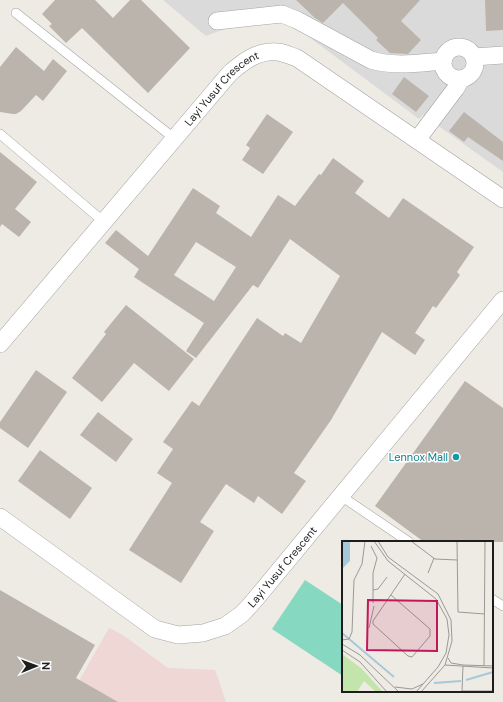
<svg xmlns="http://www.w3.org/2000/svg" width="503" height="702" font-family="'DM Sans',sans-serif">
  <rect width="100%" height="100%" fill="#eeebe4"/>
  <path fill="#dbdada" d="M163,0h340v172l-80,-57 -4,4 -130,-97h-46l-37,14z"/>
  <path fill="#eed7d4" d="M109,628l14,7 45,33 47,2 11,32h-159z"/>
  <path fill="#86d8c0" d="M305,580l38,25v71l-71,-47z"/>
  <path fill="#bab4ad" fill-rule="evenodd" d="M55,0h40l18,18 17,-18h11l49,48 -42,45 -66,-65 -16,15 -17,-17 3,-2 -10,-10z
    M296,0h124l-19,21 20,19 -13,14 -18,-1 -14,-13 2,-2 -35,-35 -20,20 -8,-5z
    M485,0h18v30l-17,1z
    M16,47l28,24 9,-12 14,12 -24,30 -7,-6 -15,16 -5,3h-3l-13,-2v-45z
    M404,77l25,19 -13,16 -24,-18z
    M464,112l39,30v19l-35,-24 -4,5 -15,-11z
    M267,114l26,18 -30,42 -21,-14 8,-12 -4,-3z
    M0,152l37,30 -22,27 16,13 -12,15 -17,-13 -2,3z
    M333,158l31,23 -9,12 34,25 14,-20 71,49 -17,25 3,3 -24,33 -3,-2 -18,27 10,7 -10,15 -33,-23 -51,88 -37,53 12,8 -24,33 -24,-18 -4,7 -28,-19 -26,38 14,9 -33,52 -52,-33 43,-67 -15,-10 16,-24 -10,-7 29,-41 7,5 58,-88 26,18 2,-3 16,10 39,-67 -50,-37 -32,49 -5,-3 -57,73 -10,-7 18,-28 -70,-46 5,-8 -34,-26 11,-13 32,26 45,-68 27,18 -4,7 35,24 27,-42 17,11 24,-32 2,1zM196,242l40,25 -22,34 -40,-26z
    M126,305l68,54 -25,32 -35,-28 -32,39 -30,-24 34,-44 -2,-2z
    M36,370l31,22 -39,56 -28,-20v-6z
    M465,381l38,27v134h-79l-49,-36z
    M98,412l35,27 -17,23 -36,-27z
    M40,450l52,38 -22,31 -52,-38z
    M0,590l95,55 -19,33 42,24h-118z"/>
  <g fill="none" stroke-linecap="round" stroke-linejoin="round">
    <g stroke="#a4a4a4" stroke-width="10">
      <path id="lane" d="M16,13l159,126
        M0,134l104,88
        M341,496l68,46
        M492,599l11,7"/>
    </g>
    <g stroke="#a4a4a4" stroke-width="18">
      <g id="street">
        <path d="M217,21l65,-7 15,6 74,40c23,7 48,3 72,1"/>
        <circle cx="459" cy="63" r="16"/>
        <path d="M474,57l29,-2"/>
        <path d="M417,140l39,-52 5,-9"/>
        <path id="s1" d="M0,344l230,-271c14,-12 28,-23 48,-21 7,1 13,4 19,6l206,141"/>
        <path id="s2" d="M0,517l155,112 23,6 25,-2 22,-7 17,-12 11,-12 250,-302"/>
      </g>
    </g>
    <use href="#lane" stroke="#fff" stroke-width="9"/>
    <use href="#street" stroke="#fff" stroke-width="17"/>
  </g>
  <circle fill="#0f9aa8" stroke="#fff" stroke-width="1.5" cx="456" cy="457" r="4"/>
  <g text-anchor="middle" dominant-baseline="central" stroke-width="3" stroke-linejoin="round" paint-order="stroke">
    <g font-size="11" fill="#1d1d1d" stroke="#fff">
      <text stroke="none"><textPath href="#s1" startOffset="339">Layi Yusuf Crescent</textPath></text>
      <text stroke="none"><textPath href="#s2" startOffset="346">Layi Yusuf Crescent</textPath></text>
    </g>
    <g font-size="11" fill="#0d838f" stroke="#fff" text-anchor="end">
      <text x="448" y="457">Lennox Mall</text>
    </g>
  </g>
  <g transform="translate(342 541)">
    <rect width="151" height="151" fill="#eeebe4"/>
    <path d="M0,113l19,14 22,24h-7l-12,-11 -7,11h-15z" fill="#c3e5ac"/>
    <path d="M0,0h8v20l-8,8z" fill="#a6c9d9"/>
    <path fill="none" stroke="#a6c9d9" stroke-width="2" d="M0,92l52,44M124,139l27,-8M92,142l27,-2"/>
    <path fill="none" stroke="#9a9994" stroke-width="1" d="M32,0l14,20 48,38 11,20 2,16 -3,18 -8,14 -22,25M36,0l10,16 50,37 13,26 1,21 -7,24 -24,27M69,0l24,18 22,1M115,0l1,71 27,2M29,5l6,12 -4,15v30M86,32l6,-15M31,49l5,-1 9,-12M49,54l39,34v7l-18,21 -4,-1 -35,-32v-3l32,-47M27,87l5,-22M0,99l7,-1 3,-7 2,-52 8,-16 3,-23M0,103l18,11 39,37M0,109l18,12 27,30M106,117l3,5 12,2 30,1M103,124l48,3M142,125l1,-125M53,146l17,2 11,-5M120,150h31M120,150l1,-25"/>
    <path fill="#c2185b" fill-opacity="0.15" stroke="#c2185b" stroke-width="2" d="M26,59l69,1v50l-70,-1z"/>
    <rect width="151" height="151" fill="none" stroke="#1d1d1d" stroke-width="2"/>
  </g>
  <g transform="translate(36 666) rotate(89)" stroke="#ffffff" stroke-width="3" paint-order="stroke">
  <path d="M0-3L7 15L0 10L-7 15Z" fill="#1d1d1d"/>
  <text y="-6" font-size="11" font-weight="bold" text-anchor="middle" fill="#1d1d1d">N</text>
  </g>
</svg>
